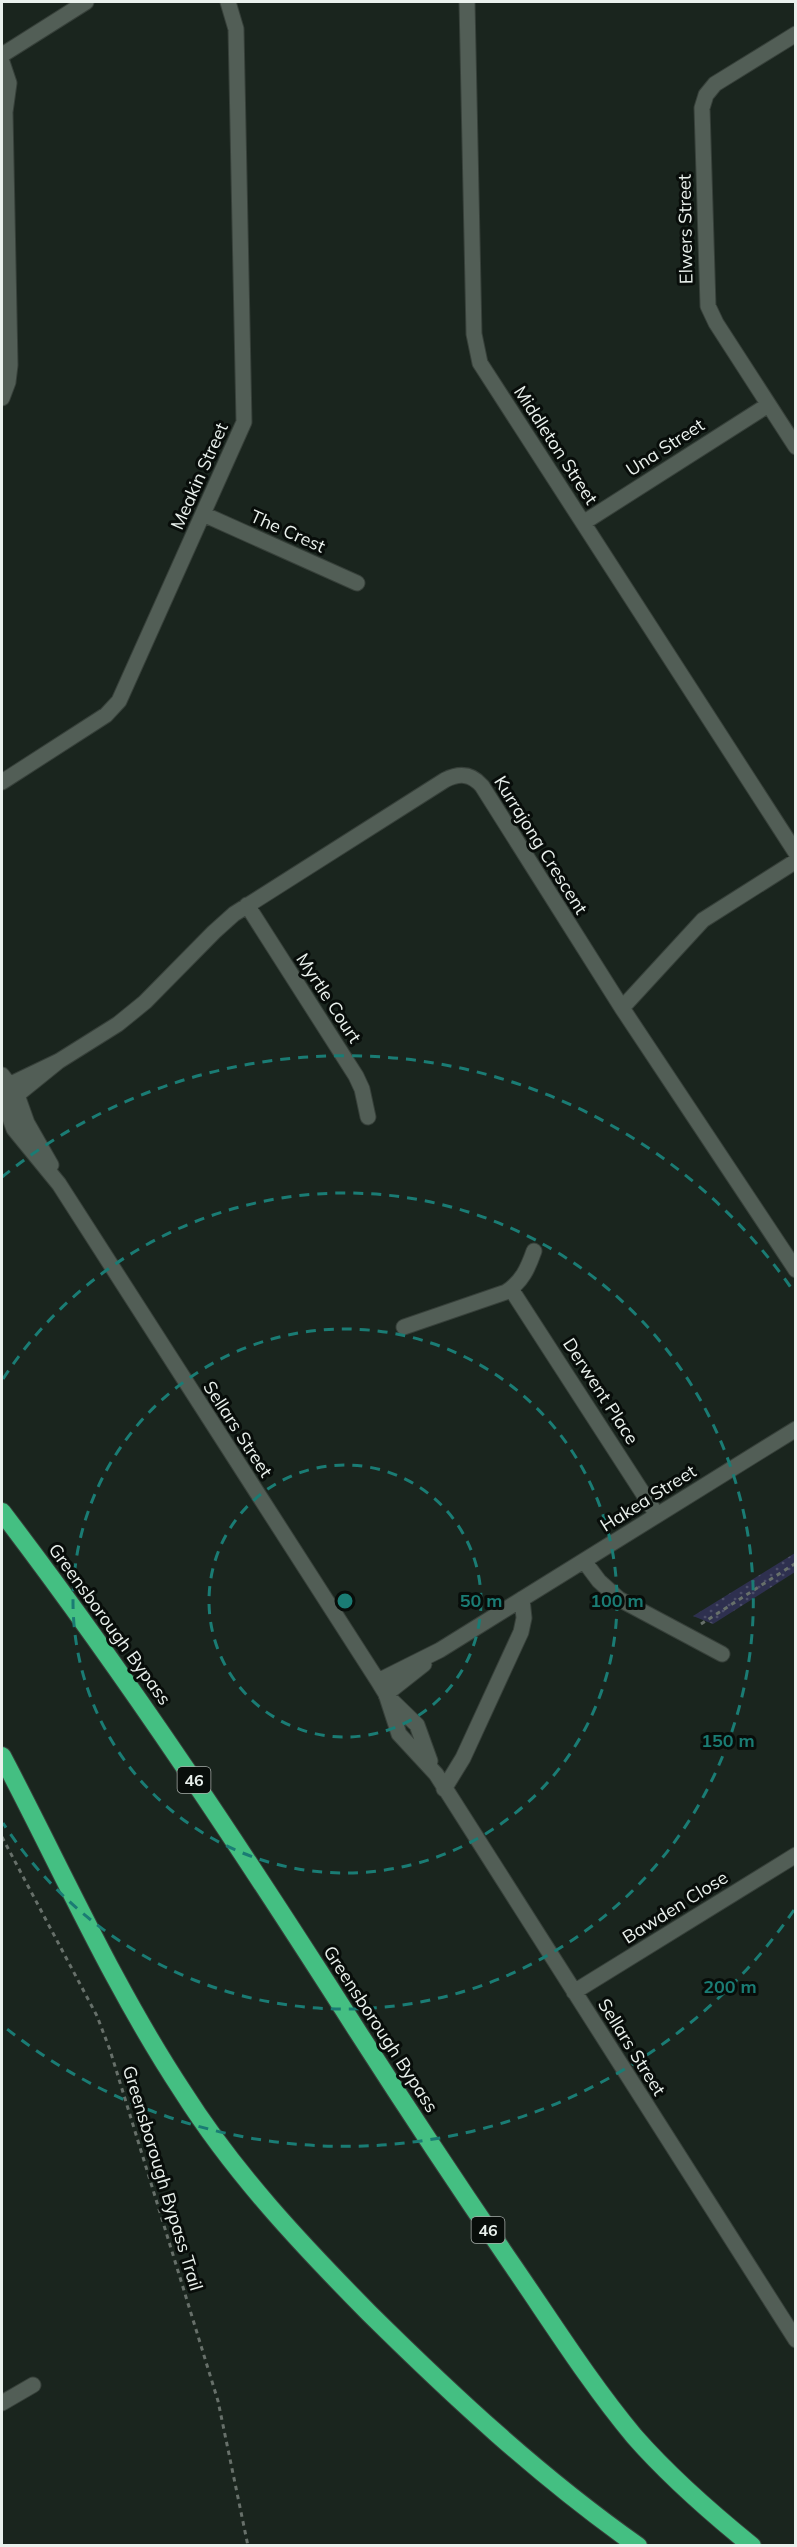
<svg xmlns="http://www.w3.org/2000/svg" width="797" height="2547" font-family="Mulish,sans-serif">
  <defs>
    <pattern id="park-dots" width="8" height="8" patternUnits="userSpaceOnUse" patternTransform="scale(1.5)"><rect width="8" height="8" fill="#2e304f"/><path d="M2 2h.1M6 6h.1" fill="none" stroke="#4c4e69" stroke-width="1.8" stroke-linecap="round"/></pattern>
  </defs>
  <rect width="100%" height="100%" fill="#1a251e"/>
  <path fill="url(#park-dots)" d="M795,1553v19l-82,52 -20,-8z"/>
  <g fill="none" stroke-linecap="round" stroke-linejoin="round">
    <g stroke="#37403a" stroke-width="17">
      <path id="street" d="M467,2l7,332 6,29 316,490
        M796,34l-81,50 -9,11 -4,13 6,198 8,17 80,124
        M2,55l84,-53
        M2,62l7,21 -4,29 5,253 -2,17 -6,16
        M203,514l154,69
        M583,523l185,-118
        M2,782l104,-67 13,-14 125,-279 -8,-393 -8,-27
        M247,905l109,171 6,13 6,28
        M622,1008l81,-88 93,-59
        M59,1061l-42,34 -14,4 3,-10 5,-5 48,-23 59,-37 27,-22 69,-70 20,-18 211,-134c14,-7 26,-7 37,6l140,222 174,262
        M2,1075l15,20 10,28 24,42
        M2,1097l12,32 45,55 319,497 8,13 13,40 37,40 360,566
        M511,1289l146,226
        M404,1327l102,-35c16,-10 22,-24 28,-41
        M584,1561l15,20 20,18 103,55
        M378,1681l62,-31 356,-221
        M386,1694l38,-30
        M386,1695l31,30 13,36
        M444,1789l19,-31 58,-126 3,-14 -2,-19
        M574,1992l222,-137
        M2,2403l31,-18"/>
    </g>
    <g stroke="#37403a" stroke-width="20">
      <path id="highway" d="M2,1512c128,168 243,343 356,520 50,78 101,155 153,231 40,58 78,119 123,173 35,40 76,76 118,110
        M2,1756c59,112 111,230 181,336 52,82 118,152 186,221 85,84 171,164 269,233"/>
    </g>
    <path stroke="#67706a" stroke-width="3" stroke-dasharray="4.5 4.5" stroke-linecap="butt" d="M701,1624l95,-61
      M2,1837l95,179 13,34 108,351 30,145"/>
    <use href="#street" stroke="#525e56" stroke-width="15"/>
    <use href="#highway" stroke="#44bf82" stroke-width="18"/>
  </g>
  <g fill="none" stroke="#1a7c74" stroke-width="3" stroke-dasharray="10 8">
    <circle cx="345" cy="1601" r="136"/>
    <circle cx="345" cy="1601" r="272"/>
    <path d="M3 1379A408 408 0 1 1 3 1823"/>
    <path d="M794 1910A545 545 0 0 1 2 2025M2 1177A545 545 0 0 1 794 1292"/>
  </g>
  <g text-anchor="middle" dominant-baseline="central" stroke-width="6" stroke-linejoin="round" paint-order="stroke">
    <g fill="#080d0a" stroke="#a6ada9" stroke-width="1.5">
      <rect x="177.5" y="1767" width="33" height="26" rx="4.5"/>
      <rect x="471.5" y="2217" width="33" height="26" rx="4.5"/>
    </g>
    <g font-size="16" font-weight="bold" fill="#eaf1ed">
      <text x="194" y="1780">46</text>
      <text x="488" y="2230">46</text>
    </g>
    <g font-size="18" fill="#eaf1ed" stroke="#080d0a">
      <text transform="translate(685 229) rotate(-91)">Elwers Street</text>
      <text transform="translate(556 445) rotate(57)">Middleton Street</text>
      <text transform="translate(665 447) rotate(-33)">Una Street</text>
      <text transform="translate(199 476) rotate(-66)">Meakin Street</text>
      <text transform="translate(288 531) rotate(24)">The Crest</text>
      <text transform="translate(541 845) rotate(58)">Kurrajong Crescent</text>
      <text transform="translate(329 998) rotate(57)">Myrtle Court</text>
      <text transform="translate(601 1391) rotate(57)">Derwent Place</text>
      <text transform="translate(238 1429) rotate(57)">Sellars Street</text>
      <text transform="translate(648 1498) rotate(-32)">Hakea Street</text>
      <text transform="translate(110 1624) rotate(54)">Greensborough Bypass</text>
      <text transform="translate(675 1907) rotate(-32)">Bawden Close</text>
      <text transform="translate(381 2029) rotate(57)">Greensborough Bypass</text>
      <text transform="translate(632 2047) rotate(58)">Sellars Street</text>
      <text transform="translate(163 2178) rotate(73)">Greensborough Bypass Trail</text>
    </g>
  </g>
  <circle cx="345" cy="1601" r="9" fill="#1a7c74" stroke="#080d0a" stroke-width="3"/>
  <g font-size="18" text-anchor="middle" font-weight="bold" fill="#1a7c74" stroke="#080d0a" stroke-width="6" stroke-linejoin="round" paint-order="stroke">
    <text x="481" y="1607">50 m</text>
    <text x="617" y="1607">100 m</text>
    <text x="728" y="1747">150 m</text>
    <text x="730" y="1993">200 m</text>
  </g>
  <rect width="797" height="2547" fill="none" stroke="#eaf1ed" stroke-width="6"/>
</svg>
